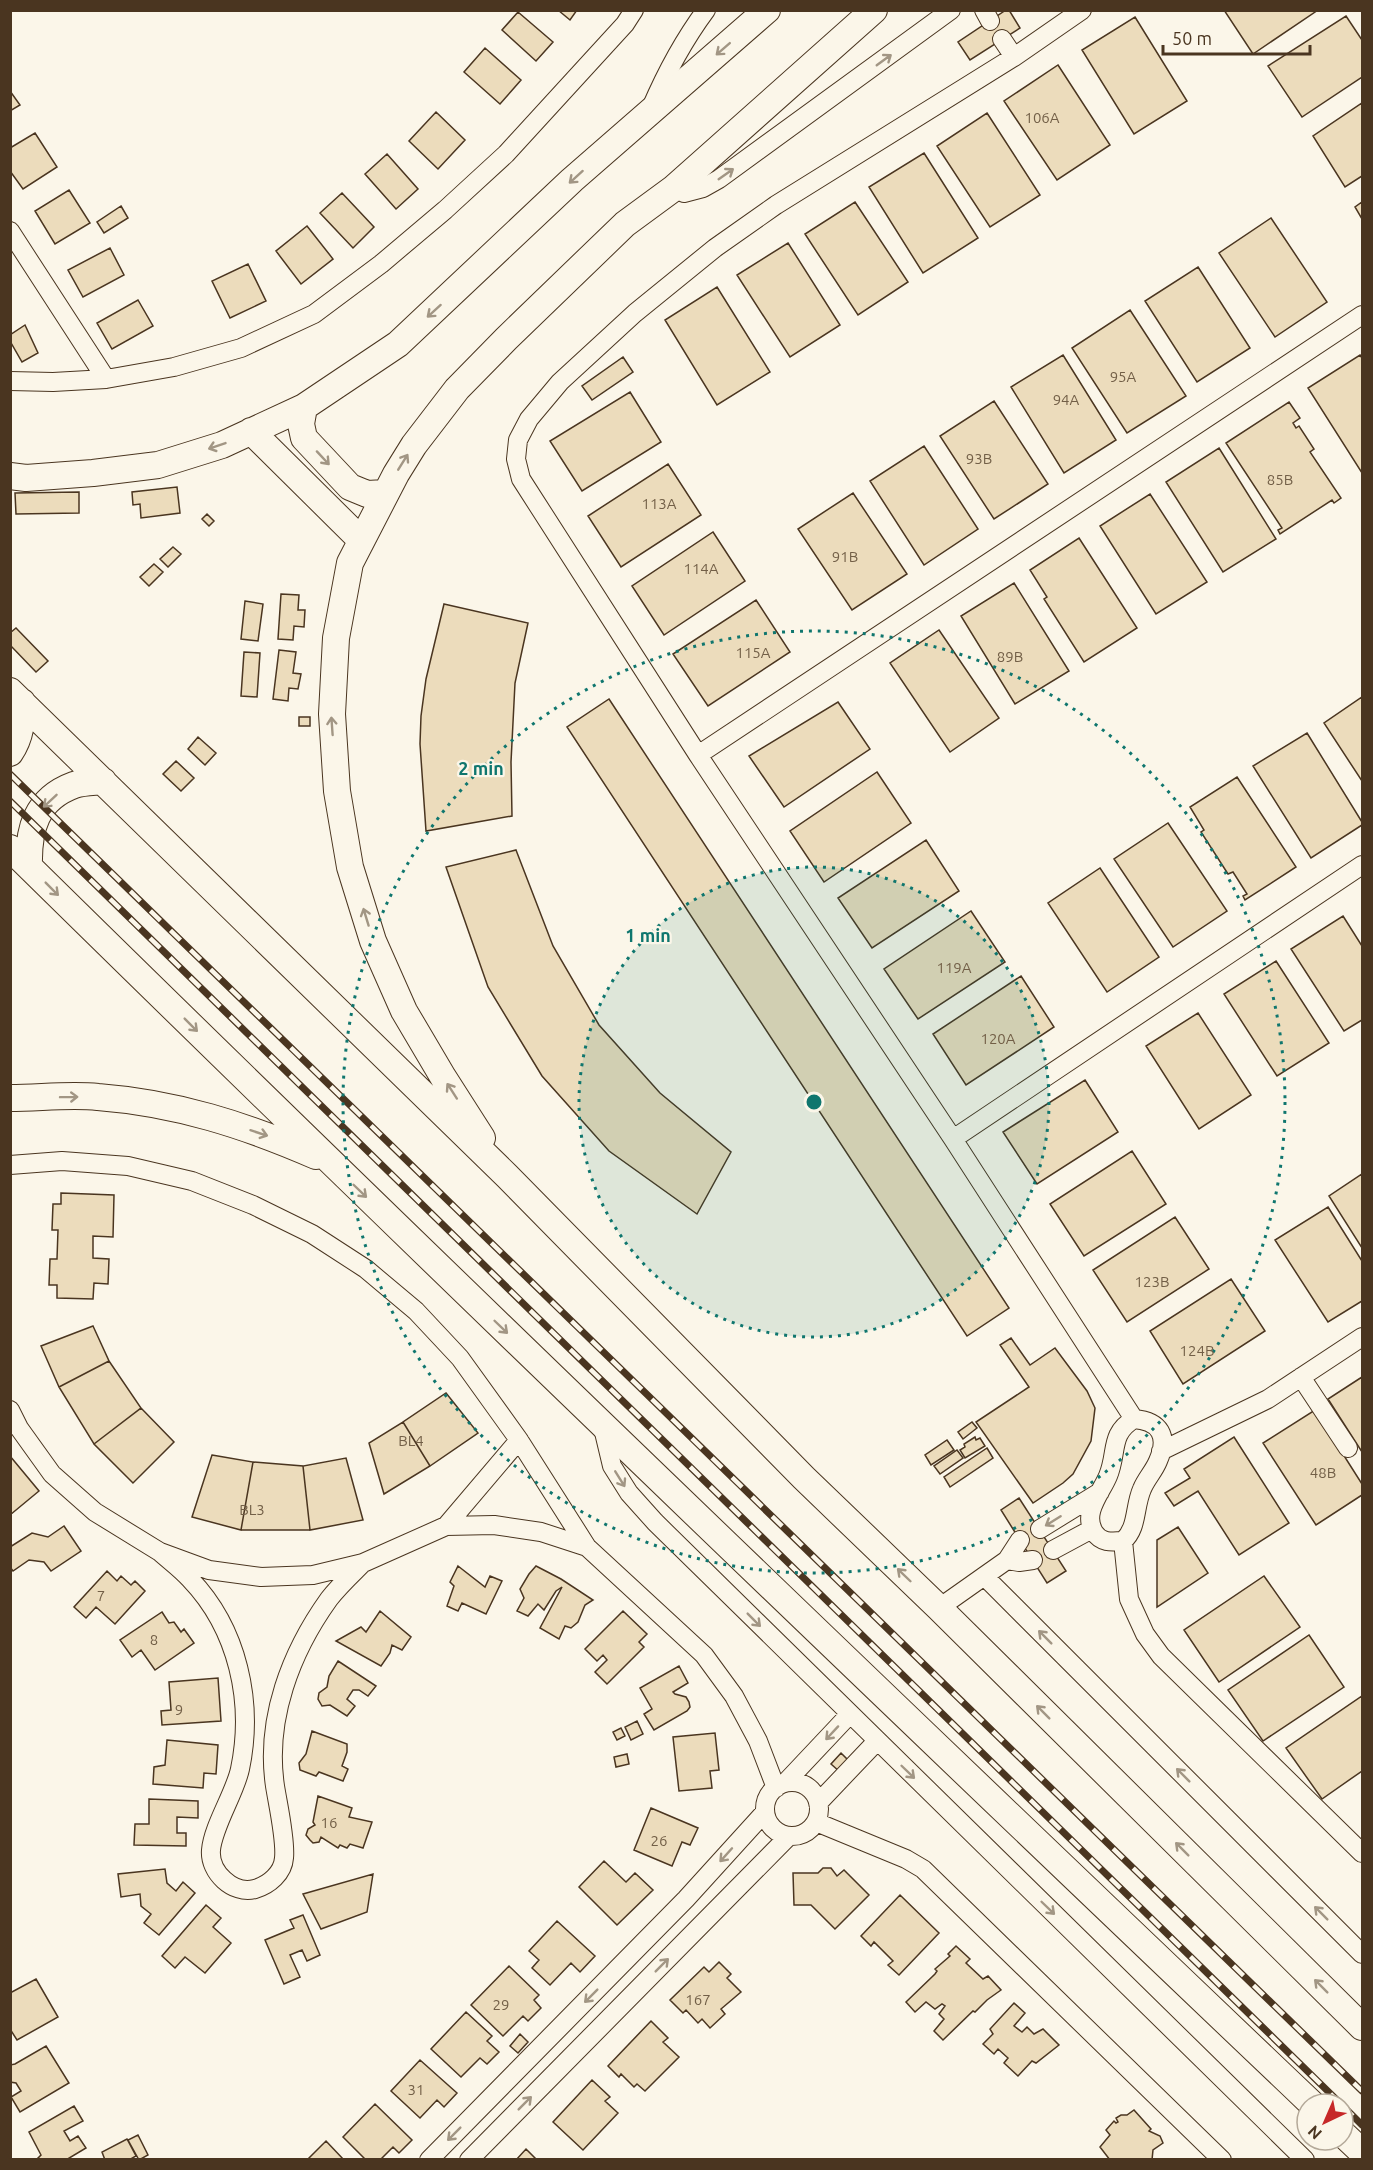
<svg xmlns="http://www.w3.org/2000/svg" width="1373" height="2170" font-family="Ubuntu,sans-serif">
  <rect width="100%" height="100%" fill="#fbf6e9"/>
  <path fill="#ecdcbc" stroke="#4a3520" stroke-width="1.5" d="M558,10h19l-7,10z
    M1006,10h3l11,18 -50,32 -12,-18z
    M1224,10h94l-65,44z
    M518,12l35,30 -17,19 -34,-31z
    M1346,16l16,24v37l-60,40 -34,-51z
    M1135,17l52,84 -53,33 -52,-84z
    M485,48l36,32 -21,24 -36,-32z
    M1058,65l52,80 -53,35 -53,-79z
    M10,91l10,14 -10,6z
    M1362,103v73l-17,11 -32,-51z
    M436,112l29,28 -27,29 -29,-28z
    M987,113l53,82 -50,32 -53,-81z
    M35,133l22,34 -34,22 -13,-18v-23z
    M924,153l54,85 -55,35 -54,-86z
    M387,154l31,35 -22,20 -31,-35z
    M69,190l21,33 -35,21 -20,-33z
    M342,193l32,34 -21,21 -33,-35z
    M855,202l53,80 -50,33 -53,-81z
    M1362,202v17l-7,-12z
    M121,206l7,12 -24,15 -7,-11z
    M1271,218l56,84 -52,35 -56,-84z
    M307,226l26,33 -32,25 -25,-33z
    M788,243l52,82 -50,32 -53,-82z
    M110,248l14,27 -41,22 -15,-27z
    M248,264l18,37 -36,17 -18,-37z
    M1198,267l52,81 -53,34 -52,-81z
    M717,287l53,85 -53,33 -52,-85z
    M138,300l15,26 -41,23 -15,-26z
    M1130,310l56,86 -59,37 -55,-85z
    M25,325l13,28 -16,9 -12,-21v-6z
    M1063,355l53,85 -52,33 -53,-86z
    M1360,355l2,3v115l-54,-85z
    M623,357l10,15 -41,28 -10,-14z
    M630,392l31,50 -79,49 -32,-50z
    M994,401l54,83 -54,35 -54,-83z
    M1289,402l11,16 -7,5 3,5 3,-2 15,23 -4,3 31,46 -7,5 -2,-3 -52,34 -2,-4 4,-2 -56,-85z
    M924,446l54,83 -54,36 -54,-84z
    M1219,448l57,91 -53,33 -57,-90z
    M668,464l33,51 -80,52 -33,-51z
    M177,487l3,26 -39,5 -1,-14 -7,1 -1,-13z
    M79,492v21l-63,1 -1,-21z
    M853,493l54,81 -55,36 -54,-81z
    M1150,494l57,88 -51,32 -56,-88z
    M207,514l7,7 -5,5 -7,-7z
    M713,532l32,49 -81,54 -32,-49z
    M1079,538l58,90 -53,34 -40,-63 3,-2 -17,-27z
    M173,547l8,7 -13,13 -8,-8z
    M154,564l9,8 -14,14 -9,-9z
    M1014,583l55,88 -54,33 -54,-88z
    M281,594l18,1 -1,15h7l-1,17 -10,-1 -1,14 -15,-1z
    M756,600l34,52 -82,54 -35,-52z
    M245,601l18,3 -5,37 -17,-2z
    M444,604l84,19 -13,60 -4,79 1,54 -86,15 -6,-87 1,-28 5,-37z
    M16,628l32,33 -12,11 -26,-27v-12z
    M939,630l60,88 -49,34 -60,-89z
    M279,650l17,2 -3,21 8,1 -3,15 -9,-1 -1,13 -15,-2z
    M244,652l16,1 -3,44 -16,-1z
    M1362,697v84l-38,-58z
    M609,699l400,609 -42,28 -400,-609z
    M838,702l32,47 -86,58 -35,-51z
    M299,717h11v9h-11z
    M1307,733l55,89v3l-51,33 -58,-92z
    M198,737l18,16 -11,12 -17,-16z
    M176,761l18,17 -13,13 -18,-17z
    M877,772l34,51 -87,59 -34,-51z
    M1237,777l59,90 -51,33 -2,-4 4,-2 -14,-22 -5,2 -27,-42 3,-2 -14,-23z
    M1168,823l59,88 -54,36 -59,-88z
    M926,840l33,51 -87,57 -34,-50z
    M516,850l37,96 46,79 61,68 71,59 -34,62 -88,-63 -67,-75 -54,-89 -42,-120z
    M1100,868l59,89 -52,35 -59,-89z
    M971,911l34,51 -87,57 -34,-50z
    M1343,916l19,30v74l-18,11 -53,-82z
    M1276,961l53,82 -52,33 -53,-82z
    M1021,976l33,51 -88,58 -33,-51z
    M1198,1013l53,82 -52,34 -53,-83z
    M1085,1080l33,52 -81,52 -34,-52z
    M1132,1151l34,53 -82,52 -34,-52z
    M1362,1174v74l-33,-52z
    M61,1193l53,2 -1,42 -20,-1v22l16,1 -1,25 -14,-1 -1,16 -36,-1v-13h-8l1,-26h7l1,-29h-6l1,-26h8z
    M1328,1207l34,54v40l-34,21 -53,-82z
    M1175,1217l34,52 -82,53 -34,-52z
    M1231,1279l34,52 -82,53 -33,-53z
    M93,1326l16,35 -50,26 -18,-41z
    M1011,1338l19,27 25,-17 32,43 8,17 -4,33 -18,33 -10,9 -30,20 -57,-81 53,-35 -29,-42z
    M109,1361l32,47 -47,36 -35,-57z
    M1362,1377v75l-34,-53z
    M446,1393l32,40 -48,33 -27,-44z
    M141,1408l33,34 -41,41 -39,-39z
    M1315,1410l47,74v11l-46,30 -53,-82z
    M403,1422l27,44 -46,28 -15,-51z
    M972,1422l5,6 -14,11 -5,-7z
    M975,1437l1,3 4,-2 5,8 -20,12 -5,-8 5,-3 -1,-3z
    M1234,1437l55,86 -50,32 -41,-64 -24,15 -9,-13 25,-15 -6,-9z
    M947,1440l7,10 -23,15 -6,-10z
    M987,1448l6,10 -43,29 -6,-10z
    M957,1450l6,8 -23,16 -6,-8z
    M212,1455l41,7 -12,68 -49,-13z
    M10,1456l29,35 -29,24z
    M346,1458l17,62 -53,10 -7,-64z
    M253,1462l50,4 7,64h-69z
    M1019,1498l47,73 -19,12 -46,-73z
    M64,1526l17,25 -30,20 -7,-9 -15,-2 -16,11 -3,-4v-20l22,-14 16,4z
    M1178,1527l30,46 -51,34v-67z
    M458,1566l27,21 5,-11 12,5 -16,33 -24,-11 -4,8 -11,-5 7,-20 -4,-4z
    M536,1566l25,13 32,21 -8,5 -7,17 -7,6 -6,-2 -6,13 -19,-11 22,-41 -6,4 -12,19 -6,-6 -10,12 -11,-5 7,-13 -4,-9 9,-15z
    M107,1571l10,10 4,-5 10,9 4,-4 10,10 -30,33 -19,-17 -10,11 -12,-11z
    M1264,1576l36,51 -81,55 -35,-52z
    M380,1611l31,26 -9,13 -10,-5 -2,8 -9,13 -45,-25 25,-14 5,5z
    M623,1611l24,23 -8,8 5,5 -37,37 -12,-12 12,-12 -4,-5 -6,6 -12,-12z
    M162,1612l7,11 5,-1 7,10 3,-3 10,14 -39,27 -14,-20 -9,7 -12,-17z
    M1309,1635l35,52 -81,54 -35,-51z
    M338,1661l38,25 -8,10 -9,-6h-6l-6,9 8,7 -8,10 -17,-11 -8,1 -4,-7 1,-6 8,-6 2,-11z
    M679,1666l9,17 -15,9 2,2 11,3 3,5 1,5 -3,4 -33,19 -10,-16 8,-5 -12,-21z
    M218,1678l3,43 -59,4 -1,-14 10,-1 -2,-28z
    M1362,1696v75l-40,28 -36,-51z
    M637,1721l6,13 -12,6 -6,-13z
    M621,1728l4,8 -8,4 -4,-8z
    M312,1731l35,13v8l-5,14 6,3 -5,12 -24,-9 -3,4 -16,-6 -1,-7 7,-9z
    M715,1733l4,37 -9,1 2,17 -33,3 -6,-54z
    M167,1740l51,5 -2,29 -12,-1 -1,15 -50,-4 1,-17 11,-2z
    M841,1753l9,9 -10,10 -9,-8z
    M627,1754l2,10 -13,3 -2,-10z
    M318,1796l34,12 -3,9 23,5 -9,26 -13,-4 -3,4 -7,-3 -2,3 -17,-11 -2,5 -6,1 -3,-3 -4,-5 2,-6 7,-4 -2,-3z
    M149,1799l49,2v17l-21,-1v16h9v13l-52,-1 1,-21h14z
    M651,1808l47,20 -8,17 -8,-3 -10,24 -38,-16z
    M604,1861l22,21 9,-9 18,17 -36,35 -38,-38z
    M823,1868h8l6,8 7,-6 25,25 -34,34 -24,-24h-17l-1,-32h25z
    M165,1869l2,14 9,8 7,-9 12,11 -36,42 -15,-12 7,-9 -10,-8 -1,-12 -19,3 -3,-23z
    M373,1874l-6,38 -46,17 -18,-35z
    M900,1895l39,38 -40,42 -11,-10 5,-4 -19,-19 -3,4 -10,-10z
    M206,1905l15,13 -8,9 18,16 -26,30 -20,-16 -10,11 -13,-12z
    M303,1915l17,40 -13,6 -5,-11 -12,5 10,22 -16,7 -19,-44 29,-12 -4,-8z
    M557,1921l38,35 -15,16 -9,-9 -21,22 -18,-17 7,-8 -10,-9z
    M956,1946l14,13 -4,4 17,16 5,-3 13,14 -14,10 -12,12 -2,-1 -30,29 -9,-9 10,-12 -5,-5 6,-8 -3,-2 -7,5 -9,-7 -11,10 -9,-10 29,-28 2,-3 -2,-2 15,-13 -2,-2z
    M719,1962l12,12 -4,4 14,14 -20,17 4,5 -15,14 -8,-9 -4,4 -12,-13 -3,3 -13,-13 34,-33 5,5z
    M509,1966l30,29 -5,5 7,8 -13,13 -5,-5 -20,20 -32,-31z
    M36,1979l22,38 -41,23 -7,-11v-36z
    M1014,2003l11,10 -11,13 8,6 5,-5 7,7 9,-5 16,16 -23,18 -4,-2 -14,15 -14,-13 4,-5 -10,-9 -4,5 -11,-10 10,-10 -3,-5z
    M466,2012l26,24 -5,5 12,11 -12,12 -7,-6 -19,19 -30,-28z
    M651,2021l17,17 -5,4 16,15 -34,34 -8,-7 -3,3 -13,-13 -2,3 -11,-11z
    M520,2034l8,8 -10,11 -8,-7z
    M46,2046l23,37 -49,29 -9,-15 10,-6 -5,-8 -6,-1v-17l5,-1z
    M420,2060l37,33 -13,14 -7,-7 -17,18 -29,-27z
    M592,2080l18,17 -5,4 13,12 -35,37 -30,-28z
    M375,2104l37,36 -13,13 -6,-6 -13,13h-14l-23,-23z
    M74,2106l9,15 -19,10 6,10 8,-5 8,12 -20,12h-30l5,-5 -12,-23z
    M1134,2110l17,19 -2,2 11,5 3,7 -10,7 -1,10h-42l-10,-13 10,-12 -4,-5 8,-9 2,2 2,-1 -2,-4 5,-3h6z
    M138,2135l10,20 -9,5 -11,-20z
    M127,2139l9,17 -7,4h-24l-3,-8z
    M326,2141l18,19h-37z
    M526,2149l11,11h-21z"/>
  <g fill="none" stroke-linecap="round" stroke-linejoin="round">
    <g stroke="#4a3520" stroke-width="20">
      <path id="street" d="M984,10l6,11
        M1082,10l-68,47 -238,148 -61,43 -80,65 -75,69 -31,37 -11,21 -2,19 5,20 177,276 255,384 181,280
        M1002,39l12,18
        M651,108c15,-35 32,-67 55,-98
        M674,188l10,5 19,-5 16,-9 232,-169
        M10,231l96,148
        M10,381l43,1 53,-3 68,-12 67,-19 73,-34 67,-50 64,-54 61,-56 119,-130 9,-14
        M698,755l664,-440
        M953,1139l409,-274
        M10,1165l52,-4 66,5 64,15 61,24 59,29 54,35 50,42 44,47 59,82 68,107 117,108 30,41 24,45 18,47
        M1301,1377l47,71
        M10,1410l9,18 33,46 43,38 65,40 49,18 52,7 52,-2 50,-12 83,-37 48,-1 47,7 46,15
        M1134,1419c26,2 35,17 24,42 -4,10 -12,18 -16,28 -8,18 -4,39 -19,52 -12,1 -22,2 -29,-9 -12,-19 7,-39 14,-56 10,-24 1,-42 26,-57z
        M602,1424l10,42 17,27 26,29 650,638
        M1161,1451l107,-52 94,-62
        M446,1526l73,-86
        M1040,1529l60,-37
        M1123,1541l6,58 16,35 16,22 201,197
        M1053,1550l39,-21
        M160,1552c10,9 21,17 30,27 48,50 64,123 50,190 -5,24 -27,57 -29,81 -2,22 22,45 44,39 14,-4 28,-16 29,-31 2,-18 -6,-53 -9,-72 -10,-67 16,-134 54,-187 10,-13 23,-25 34,-36
        M1007,1560l12,2 14,-2
        M984,1576l378,378
        M939,1608l68,-48 13,-20
        M765 1809a27 27 0 1 1 54 0a27 27 0 1 1-54 0Z
        M785,1783l65,-69
        M818,1803l59,-62
        M816,1822l90,37 17,10 299,291
        M429,2160l257,-261 79,-87
        M469,2160l320,-324"/>
    </g>
    <g stroke="#4a3520" stroke-width="28">
      <path id="secondary" d="M304,407l-3,17 3,14 46,49 17,7 19,-1
        M251,431l109,108
        M10,476l16,2 67,-5 65,-8 64,-20 82,-38 94,-63 174,-164 195,-170
        M10,691l497,485 297,302 135,130 423,419
        M10,753c11,-16 12,-32 12,-51
        M10,848c430,423 865,840 1302,1256
        M29,866c-1,-37 7,-67 45,-81 8,-3 20,-3 29,-4
        M10,1098c29,0 60,-4 88,-1 78,6 147,28 218,59
        M482,1138l-39,-61 -39,-66 -31,-70 -23,-74 -13,-76 -5,-77 4,-76 14,-75 46,-89 18,-29 43,-56 49,-50 119,-115 49,-36 200,-178
        M1343,2134l19,18"/>
    </g>
    <use href="#street" stroke="#fbf6e9" stroke-width="18"/>
    <use href="#secondary" stroke="#fbf6e9" stroke-width="26"/>
    <g stroke="#4a3520" stroke-width="7">
      <path id="rail" d="M10,774l1352,1317
        M10,801l1331,1303
        M1343,2106l19,19"/>
    </g>
    <use href="#rail" stroke="#fbf6e9" stroke-width="4.5" stroke-dasharray="14" stroke-linecap="butt"/>
  </g>
  <defs><path id="oneway-shaft" d="M-6 0H5M1.5-3L5.5 0L1.5 3" fill="none" stroke-width="1.6" stroke-linecap="round" stroke-linejoin="round" transform="scale(1.5)"/></defs>
  <g stroke="#a29684">
    <use href="#oneway-shaft" transform="translate(723 49) rotate(139)"/>
    <use href="#oneway-shaft" transform="translate(884 60) rotate(-36)"/>
    <use href="#oneway-shaft" transform="translate(726 174) rotate(-35)"/>
    <use href="#oneway-shaft" transform="translate(576 177) rotate(138)"/>
    <use href="#oneway-shaft" transform="translate(434 311) rotate(138)"/>
    <use href="#oneway-shaft" transform="translate(217 446) rotate(161)"/>
    <use href="#oneway-shaft" transform="translate(323 458) rotate(47)"/>
    <use href="#oneway-shaft" transform="translate(403 462) rotate(-58)"/>
    <use href="#oneway-shaft" transform="translate(332 726) rotate(-94)"/>
    <use href="#oneway-shaft" transform="translate(50 801) rotate(137)"/>
    <use href="#oneway-shaft" transform="translate(52 889) rotate(45)"/>
    <use href="#oneway-shaft" transform="translate(366 917) rotate(-107)"/>
    <use href="#oneway-shaft" transform="translate(191 1025) rotate(45)"/>
    <use href="#oneway-shaft" transform="translate(452 1091) rotate(-123)"/>
    <use href="#oneway-shaft" transform="translate(69 1097) rotate(-1)"/>
    <use href="#oneway-shaft" transform="translate(259 1133) rotate(18)"/>
    <use href="#oneway-shaft" transform="translate(360 1191) rotate(44)"/>
    <use href="#oneway-shaft" transform="translate(501 1327) rotate(44)"/>
    <use href="#oneway-shaft" transform="translate(620 1479) rotate(58)"/>
    <use href="#oneway-shaft" transform="translate(1053 1521) rotate(148)"/>
    <use href="#oneway-shaft" transform="translate(904 1575) rotate(-136)"/>
    <use href="#oneway-shaft" transform="translate(754 1620) rotate(45)"/>
    <use href="#oneway-shaft" transform="translate(1045 1637) rotate(-135)"/>
    <use href="#oneway-shaft" transform="translate(1043 1712) rotate(-135)"/>
    <use href="#oneway-shaft" transform="translate(832 1733) rotate(133)"/>
    <use href="#oneway-shaft" transform="translate(908 1772) rotate(44)"/>
    <use href="#oneway-shaft" transform="translate(1183 1775) rotate(-135)"/>
    <use href="#oneway-shaft" transform="translate(1182 1849) rotate(-135)"/>
    <use href="#oneway-shaft" transform="translate(726 1855) rotate(132)"/>
    <use href="#oneway-shaft" transform="translate(1048 1908) rotate(44)"/>
    <use href="#oneway-shaft" transform="translate(1321 1913) rotate(-135)"/>
    <use href="#oneway-shaft" transform="translate(662 1965) rotate(-45)"/>
    <use href="#oneway-shaft" transform="translate(1321 1986) rotate(-135)"/>
    <use href="#oneway-shaft" transform="translate(591 1996) rotate(135)"/>
    <use href="#oneway-shaft" transform="translate(525 2103) rotate(-45)"/>
    <use href="#oneway-shaft" transform="translate(454 2134) rotate(135)"/>
  </g>
  <circle cx="814" cy="1102" r="235" fill="#0f766e" fill-opacity=".12"/>
  <g fill="none" stroke="#0f766e" stroke-width="3" stroke-dasharray="3 6">
    <circle cx="814" cy="1102" r="235"/>
    <circle cx="814" cy="1102" r="471"/>
  </g>
  <g text-anchor="middle" dominant-baseline="central" stroke-width="4.5" stroke-linejoin="round" paint-order="stroke">
    <g font-size="15" fill="#725f47">
      <text x="1042" y="117">106A</text>
      <text x="1123" y="376">95A</text>
      <text x="1066" y="399">94A</text>
      <text x="979" y="458">93B</text>
      <text x="1280" y="479">85B</text>
      <text x="659" y="503">113A</text>
      <text x="845" y="556">91B</text>
      <text x="701" y="568">114A</text>
      <text x="753" y="652">115A</text>
      <text x="1010" y="656">89B</text>
      <text x="954" y="967">119A</text>
      <text x="998" y="1038">120A</text>
      <text x="1152" y="1281">123B</text>
      <text x="1197" y="1350">124B</text>
      <text x="411" y="1440">BL4</text>
      <text x="1323" y="1472">48B</text>
      <text x="252" y="1509">BL3</text>
      <text x="101" y="1595">7</text>
      <text x="154" y="1639">8</text>
      <text x="179" y="1709">9</text>
      <text x="329" y="1822">16</text>
      <text x="659" y="1840">26</text>
      <text x="698" y="1999">167</text>
      <text x="501" y="2004">29</text>
      <text x="416" y="2089">31</text>
    </g>
  </g>
  <circle cx="814" cy="1102" r="9" fill="#0f766e" stroke="#fbf6e9" stroke-width="3"/>
  <g font-size="18" text-anchor="middle" font-weight="bold" fill="#0f766e" stroke="#fbf6e9" stroke-width="4.5" stroke-linejoin="round" paint-order="stroke">
    <text x="481" y="775">2 min</text>
    <text x="648" y="942">1 min</text>
  </g>
  <rect width="1373" height="2170" fill="none" stroke="#4a3520" stroke-width="24"/>
  <g transform="translate(1325 2122) rotate(224)"><circle r="28" fill="#fbf6e9" stroke="#b4a999" stroke-width="1.5"/>
  <path d="M0-4.5L10 22L0 15L-10 22Z" fill="#c62828"/>
  <text y="-9" font-size="16" font-weight="bold" text-anchor="middle" fill="#4a3520">N</text>
  </g>
  <path d="M1163 45v9h147v-9" fill="none" stroke="#4a3520" stroke-width="3"/>
  <text x="1172" y="45" font-size="18" fill="#4a3520" stroke="#fbf6e9" stroke-width="4.5" paint-order="stroke">50 m</text>
</svg>
